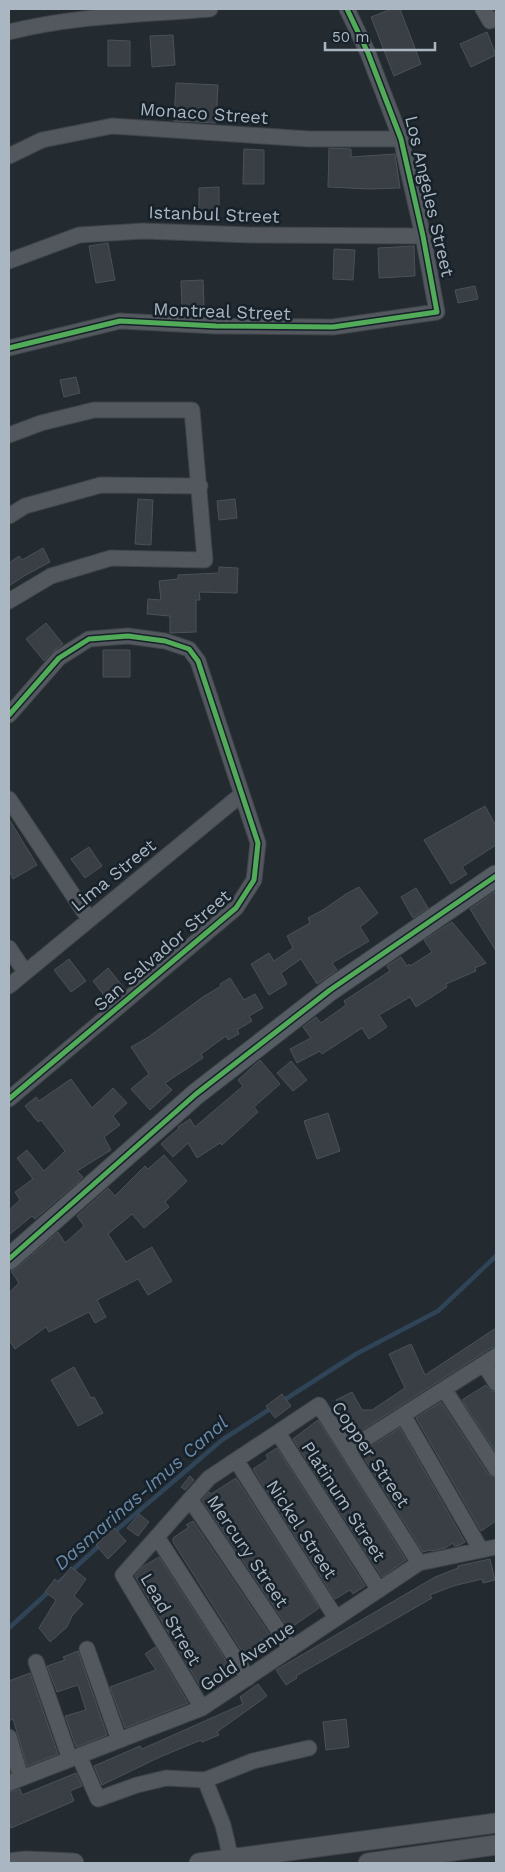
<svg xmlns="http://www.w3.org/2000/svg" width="505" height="1872" font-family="'Work Sans',sans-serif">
  <rect width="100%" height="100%" fill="#232a30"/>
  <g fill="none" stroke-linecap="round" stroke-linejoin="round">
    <path stroke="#304458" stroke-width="4.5" d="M281,1402l75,-48 82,-43 58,-55
      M112,1534l110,-94 51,-33
      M9,1628l92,-84"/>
  </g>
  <path fill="#3a3f45" stroke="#4a5158" d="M392,9h8l21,55 -27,12 -23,-59z
    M487,32l9,23 -25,12 -11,-23z
    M173,35l2,30 -23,2 -2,-31z
    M108,40l22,1v25h-22z
    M176,83l42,2 -2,38 -42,-2z
    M329,148l22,1v8l44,-3 5,34 -31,1 -41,-2z
    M244,149l20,1v34h-21z
    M219,187v31h-20v-30z
    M108,243l7,37 -19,3 -7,-37z
    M414,246l1,30 -36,2 -1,-30z
    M334,249l21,1 -2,30 -20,-1z
    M203,280l1,26 -22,1 -1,-26z
    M475,286l3,13 -20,4 -3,-13z
    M76,377l4,16 -16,4 -4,-17z
    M138,499l15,1 -2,45 -16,-1z
    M235,499l2,19 -18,2 -2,-19z
    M43,548l7,14 -26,14 -15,10v-23l10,-7 3,4z
    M219,567l19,1 -1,25 -38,-1 1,8h-4v32l-26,1v-17l-23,-2 1,-15 13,1 -2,-19 19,-2v-4l41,-2z
    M46,623l17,21 -11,8 -8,9 -18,-22z
    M103,650h27v27h-27z
    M485,806l11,20v19l-34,22 5,7 -16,10 -27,-44z
    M9,819l28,46 -24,14 -4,-9z
    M89,847l13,19 -17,12 -14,-19z
    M359,887l19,26 -18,14 9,14 -37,22 5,7 -20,14 -16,-25 -20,14 6,11 -18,11 -18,-31 18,-11 5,8 19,-13 -6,-12 23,-13 -2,-5 15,-8 23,-16z
    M416,888l12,20 -15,10 -12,-21z
    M496,891v60l-26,-42z
    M452,922l34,41 -11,5 1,3 -30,13 1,3 -31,20 -6,-10 -31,18 8,12 -18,12 -7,-11 -40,26 -2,-3 -23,12 -7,-14 21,-11 -8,-11 13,-10 5,6 25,-18 -2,-4 46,-30 -3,-5 14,-9 6,9 2,-2 1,2 22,-14 -8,-12z
    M69,959l17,22 -15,11 -17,-22z
    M108,968l17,21 -16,13 -16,-21z
    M230,978l14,22 11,-6 8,14 -14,8 3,5 -15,9 2,4 -11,6 -2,-4 -25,18 2,4 -38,25 7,7 -22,20 -19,-21 18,-15 -18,-27 16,-9 56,-41 18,-11 -1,-2z
    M260,1060l20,24 -26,23 4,5 -36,33 -2,-2 -23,15 -9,-15 -15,14 -12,-13 18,-16 -1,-1 12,-8 5,8 48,-41 -5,-6z
    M291,1061l16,19 -14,11 -16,-18z
    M71,1079l21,29 21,-20 14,15 -14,13 7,9 -16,12 7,13 -34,21 6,6 -4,4 -44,38 -3,-3 -23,19v-25l11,-10 -5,-8 18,-13 -16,-21 10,-8 17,21 21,-20 -24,-31 -3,2 -13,-16 11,-9 3,4z
    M328,1113l12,38 -23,8 -13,-38z
    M164,1155l23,26 -22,21 4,5 -25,21 -12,-14 -24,20 18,28 26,-15 20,34 -24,14 -10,-16 -41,21 9,17 -11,6 -6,-11 -40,20 -3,-5 -31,22 -6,-9v-47l10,-10 -8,-12 6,-3 41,-36 7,11 19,-17 -7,-10 31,-28 7,8 30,-30 3,3z
    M496,1328v19l-5,1 -140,89 -17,-26 6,-4 -4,-7 16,-8 10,18h10l33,-22 -16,-34 22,-10 14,31z
    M74,1367l17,31 3,-1 9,16 -25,13 -27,-46z
    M486,1385l5,6 5,1v60l-34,-52z
    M282,1394l9,12 -16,12 -9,-12z
    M441,1402l47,72 8,4v43l-15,10 -65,-113z
    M318,1420l88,140 -24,17 -89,-138z
    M400,1428l65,114 -5,3 -6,1 -1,-3 -8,5 -14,3 -1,-1 -7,2 -62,-99z
    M277,1448l88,138 -12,8 -3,-4 -15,9 -82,-130 15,-10 -2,-4z
    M190,1476l4,4 -9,10 -4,-3z
    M236,1478l83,130 -30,21 -87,-129 7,-8 2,2z
    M139,1514l10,8 -11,14 -11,-8z
    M193,1521l77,114 -13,8 2,3 -14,10 -72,-114v-4l16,-11 -3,-2z
    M114,1528l12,13 -18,18 -12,-14z
    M159,1557l71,110 -30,19 -65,-110 7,-9z
    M490,1559l5,21 -12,3 -1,-4 -29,7 -23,9 2,3 -136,78 1,2 -11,7 -10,-15 159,-93 23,-9v-2z
    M71,1567l15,12 -12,17 9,8 -11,12 -5,11 -17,15 -11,-14 17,-28 -11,-8 10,-13 4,3z
    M155,1647l33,56 -63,25 -15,-41 46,-17 -11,-16z
    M78,1651l29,84 -31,12 -11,-31 21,-6 -8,-25 -21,7 -10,-26 18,-6 -2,-3z
    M30,1673l28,81 -31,12 -14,-47 -4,2v-40z
    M258,1684l9,12 -50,36 2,3 -17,7 -1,-2 -41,17 -58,28 -8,-19 46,-20 2,3 101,-45 -3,-7z
    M346,1719l3,28 -23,3 -3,-28z
    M76,1773l6,13 -12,5 4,10 -63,27 -2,-7v-29l11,-3 2,6z"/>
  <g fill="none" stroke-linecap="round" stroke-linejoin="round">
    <g stroke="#3f4449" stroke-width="17">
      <path id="minor" d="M483,9l7,12 6,-2
        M9,32c68,-17 132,-17 201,-23
        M9,156l33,-16 70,-14 197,13h92
        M9,261l70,-26 64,-4 107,4 173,1
        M9,348l111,-27 96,5 117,1 104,-15 -14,-76 -22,-97 -33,-86 -21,-44
        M9,435l32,-12 53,-13h98l13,150 -94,-2 -60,18 -42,25
        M9,516l16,-10 76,-21 99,1
        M9,715l50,-57 30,-19 39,-3 37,5 24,8 9,12 60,182 -4,37 -18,28 -227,191
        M9,799l80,120
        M9,948l16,24
        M9,986l233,-192
        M484,1364l12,19
        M444,1389l52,80
        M403,1415l78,135
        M278,1433l101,157
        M348,1450l148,-94
        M236,1460l100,158
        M190,1499l101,150
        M157,1537l91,141
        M87,1649l32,91
        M36,1662l34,97
        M202,1708l-79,-133 86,-97 110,-73 100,158
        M9,1737l12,41
        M79,1756l19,43 39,-14 29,-7 39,2 48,-19 56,-13
        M205,1780l18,45 9,38
        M9,1783l193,-75 217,-145 77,-16"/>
    </g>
    <g stroke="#3f4449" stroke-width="21">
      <path id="tertiary" d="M9,1863l17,-2 48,2
        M199,1863l297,-40
        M368,1863l128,-18"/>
    </g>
    <g stroke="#3f4449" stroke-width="23">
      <path id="secondary" d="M9,1259l187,-165 134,-104 166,-114"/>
    </g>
    <use href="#minor" stroke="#52585e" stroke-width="15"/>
    <use href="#tertiary" stroke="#52585e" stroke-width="19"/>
    <use href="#secondary" stroke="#565c63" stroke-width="21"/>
    <g stroke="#172129" stroke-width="8">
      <path id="cycleway" d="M9,348l111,-27 96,5 117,1 104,-15 -14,-76 -22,-97 -33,-86 -21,-44
        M9,715l50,-57 30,-19 39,-3 37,5 24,8 9,12 60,182 -4,37 -18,28 -227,191
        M9,1259l187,-165 134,-104 166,-114"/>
    </g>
    <use href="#cycleway" stroke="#51ab58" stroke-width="5"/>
  </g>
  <g text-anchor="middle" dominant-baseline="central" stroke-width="5" stroke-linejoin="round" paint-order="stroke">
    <g font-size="18" fill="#abb6c3" stroke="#172129">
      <text transform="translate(204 113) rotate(4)">Monaco Street</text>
      <text transform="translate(430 196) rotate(77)">Los Angeles Street</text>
      <text transform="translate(214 214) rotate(2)">Istanbul Street</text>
      <text transform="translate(222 311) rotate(2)">Montreal Street</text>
      <text transform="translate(113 875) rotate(-39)">Lima Street</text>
      <text transform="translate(162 950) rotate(-41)">San Salvador Street</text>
      <text transform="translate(371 1454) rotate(56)">Copper Street</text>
      <text transform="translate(344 1501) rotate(57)">Platinum Street</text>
      <text transform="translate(302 1529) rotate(57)">Nickel Street</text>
      <text transform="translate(248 1551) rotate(56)">Mercury Street</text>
      <text transform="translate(171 1619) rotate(60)">Lead Street</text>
      <text transform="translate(247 1656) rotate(-34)">Gold Avenue</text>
    </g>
    <g font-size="19" font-style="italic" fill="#6b8aa8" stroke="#172129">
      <text transform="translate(141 1493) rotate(-41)">Dasmarinas-Imus Canal</text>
    </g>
  </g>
  <rect width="505" height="1872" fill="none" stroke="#abb6c3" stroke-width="20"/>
  <path d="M325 42v8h110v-8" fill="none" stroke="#abb6c3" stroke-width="2.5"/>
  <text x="332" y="42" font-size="15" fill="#abb6c3" stroke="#172129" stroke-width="4" paint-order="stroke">50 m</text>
</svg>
